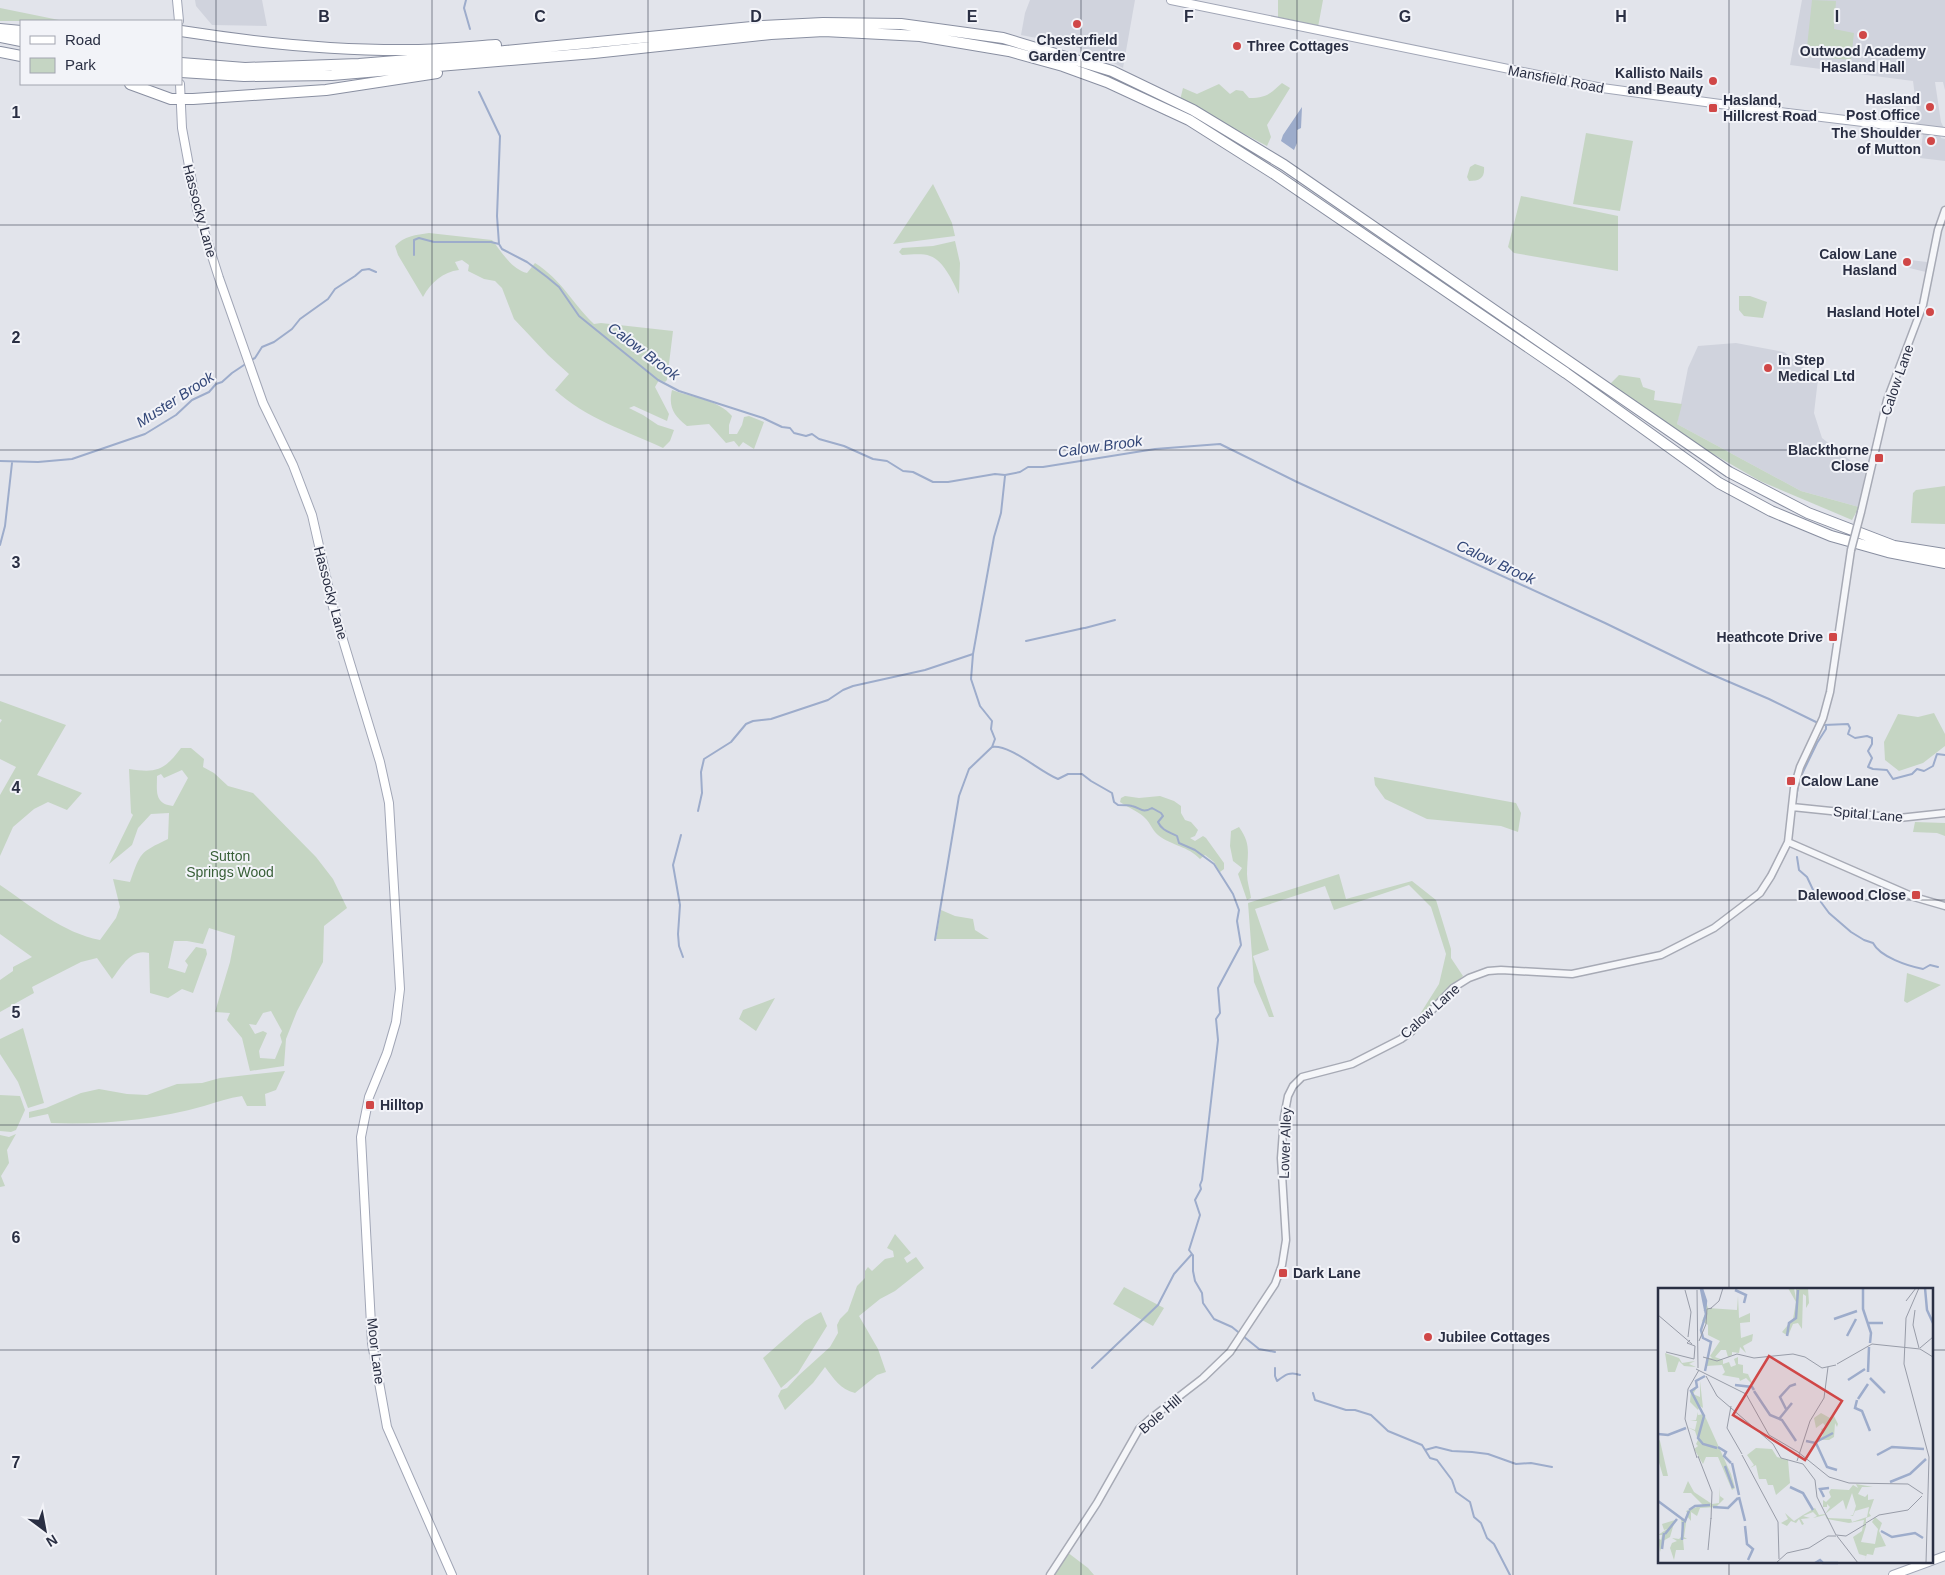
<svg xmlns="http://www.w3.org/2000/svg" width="1945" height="1575" font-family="Helvetica,sans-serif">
  <rect width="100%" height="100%" fill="#e2e4eb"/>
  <path fill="#d0d3dd" d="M195,0h67l5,26 -55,-1 -16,-19z
    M1030,0h105l-12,68 -22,-12 -33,-12 -47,-9 4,-22z
    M1802,0h143v90l-2,-8h-8l6,40 3,6h-6l3,10 4,1v22l-25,-3 4,-33 -8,-1 1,-12 -4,-31 -123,-16z
    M1910,260l17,2 -1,10 -21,-5 -1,-6z
    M1736,343l48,9 34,27 -4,34 8,25 29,23 15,7 -7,39 -58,-16 -124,-67 11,-56 10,-22z"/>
  <path fill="#c5d5c3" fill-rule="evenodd" d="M1278,0h45l-5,27 -40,-9z
    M1812,0l24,1 -2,28 20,4 -3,27 -45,-4z
    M0,8l64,13h-64z
    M1282,83l8,5 -23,37 4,12 -4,9 -87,-46 3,-12 14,6 22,-10 11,10 6,-4 7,1 6,7c17,0 21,-4 33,-15z
    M1586,133l47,8 -13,70 -47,-7z
    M1475,164l9,3c1,11 -4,14 -15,14l-2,-4 3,-10z
    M933,184l19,39 3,13 -62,8z
    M1521,196l97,20v55l-104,-18 -6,-6z
    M429,233l63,7c10,12 18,28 35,33l8,-10c27,17 37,40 59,61l7,-1 72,8 -6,49 -2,2 -6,-2 -4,7 14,27 -2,7 -33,-15 -5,2 14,7 15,10 16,5 -4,11 -7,7c-36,-17 -78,-30 -108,-58l14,-16 -21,-19 -34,-36 -12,-31 -7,-7 -11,-2 -16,-8 1,-6 -7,-5 -7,2 4,8c-16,2 -28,12 -36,27l-25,-42 -3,-9c9,-10 21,-11 34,-13z
    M955,241l5,22 -1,31c-6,-12 -15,-33 -29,-38 -8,-3 -20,-1 -28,-1l-3,-3 3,-4 31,-2z
    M1739,296h11l17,6 -4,16 -19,-2 -5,-6z
    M1619,375l21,3 3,9 12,4 -1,9 28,4 -5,20 124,67 58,16 -7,13 -92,-39 -85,-49 -66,-47z
    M672,390c19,7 47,10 60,26l-3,9v9h8l5,-9 2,-8 5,-1 15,6 -10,27 -11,-7 -4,5 -5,-6 -8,2 -17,-19 -22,2c-13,-10 -19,-19 -15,-36z
    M1945,486v38l-34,-1 2,-30 3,-3z
    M0,701l66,24 -29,50 45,18 -15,17 -19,-8 -14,7 -21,18 -13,29v-61l16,-28 -16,-8v-36l2,-3 -2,-1z
    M1934,713l11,21v12l-22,17 -24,8 -14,-11 -1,-18 14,-28 20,3z
    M181,748h10l13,11 -1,8 11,6 14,13 25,7 63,64 17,22 14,29 -23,18 -1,36 -26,49 -11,28 -2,27 -34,5 -8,-33 -15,-18 3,-7 -15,-1 15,-50 5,-26 -26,-8 -6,16 -16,-3h-13l-6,27 17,5 3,-8 -3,-4 11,-14 10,2 1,5 -14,39 -11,-4 -14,9 -18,-5 -1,-40c-18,-5 -27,13 -37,26l-15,-21 -16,4 -49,25 2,6 -34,19v-32l13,-9v-4l19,-10 -32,-23v-49c31,21 63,48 100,55l16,-22 4,-11 -7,-28 17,3c11,-30 9,-29 38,-43l1,-26 -18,1 -13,14 -6,17 -23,19 24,-49 -2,-2 -2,-44c27,4 35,2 52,-21zM182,770l6,8 -15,28c-19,-2 -16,-15 -16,-30l4,-2 3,4zM271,1011l11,20 -2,4 2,7 -7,17 -15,-1 -1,-7 8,-18 -4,-2 -8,3 -6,-10 7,1 7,-12z
    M1374,777l142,26 5,10 -3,19 -17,-6 -74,-7 -42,-20 -10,-14z
    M1125,796l14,2 21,-2 14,5 7,5v7l4,7 6,2 7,8 -3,6 -5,2 5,3 8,-5 3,2 18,25v6l-4,3 -6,-10 -9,-7 -5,4c-12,-13 -28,-13 -42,-24 -6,-5 -7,-11 -12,-16 -6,-7 -17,-11 -26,-17l1,-4z
    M1915,822l30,1v13l-8,-3 -24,-1z
    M1239,827c13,18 8,27 8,47 0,8 3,16 4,24l-4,2 -9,-26 4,-6 -9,-7 -3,-15 1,-15z
    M1339,874l7,25 66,-18 24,19 15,49v9l12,18 -42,42 -6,4 24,-38 7,-30 -15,-47 -22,-22 -75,25 -9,-24 -70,23 14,41 -16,6 21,61h-5l-15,-35 -6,-79z
    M941,910l14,6 18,3 2,11 14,9h-53z
    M1907,973l34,12 -34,18 -3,-2z
    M775,998l-19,33 -17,-12 4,-9z
    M23,1028l21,75 -16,5 -10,-26 -18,-28v-15z
    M285,1071l-9,19 -11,4 1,12h-19l-5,-10c-13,2 -25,6 -38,10 -49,14 -103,19 -153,17l-3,-9 -19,4v-6l17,-4 35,-15 18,-4 28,5 20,1 30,-11 25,-1 18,-5z
    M0,1095l20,1 5,14 -9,20 -5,2 -11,-1z
    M16,1134l-9,16 2,13 -8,13 4,10 -5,1v-52l9,2z
    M895,1234l16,19 -7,5 3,5 9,-6 8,11 -29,23 -15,8 -21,17 19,33 8,23 -9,3 -22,18c-15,-4 -21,-14 -30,-26l-12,16 -28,27 -7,-14 3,-6 6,-2 11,-12 32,-29 8,-14 -1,-8 3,-6 8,-8 9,-25 8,-8v-7l3,-4 4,4 13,-12 9,-2 -1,-6 -6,-3z
    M1124,1287l40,21 -11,18 -40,-22z
    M821,1312l6,14 -29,47 -17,15 -18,-30 42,-37z
    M1067,1552l21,16 6,7h-40z"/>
  <path fill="#9daccb" d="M1302,107l-1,21 -4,2v13l-3,7 -13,-9 2,-6z"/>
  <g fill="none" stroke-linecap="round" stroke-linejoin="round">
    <path stroke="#9daccb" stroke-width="2" d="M466,0l-2,8 6,21
      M479,92l21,44 -3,80 2,28
      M414,255v-15l5,-2 15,4h57l8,2 3,5 25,13 20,15 12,10 20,29 79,64 21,11 84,27 19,9 8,1 4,5 12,3 6,-2 7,5 25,7 29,13 14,2 16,10 10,1 20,10h15l47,-8 10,1 15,-3 8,-5h15l112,-18 65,-5 77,38 308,141 101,49 63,27 49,24
      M251,360l4,-2 7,-11 12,-5 18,-13 8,-10 28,-20 7,-10 20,-13 7,-6 7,-1 7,3
      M0,461l38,1 34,-3 73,-25 31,-19 16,-15 17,-8 7,-8 6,-2 10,-9 15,-10
      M0,545l5,-19 7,-63
      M1085,628l30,-8
      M1026,641l58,-13
      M1824,725l24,-1 2,4 -2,6 7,4 12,-2 5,2v6l-4,7 4,7 -4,9 5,2 14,1 6,9 19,-5 5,-5 7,2 9,-5 4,-12 8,1
      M992,747c18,-3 48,25 66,32l10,-5h14l9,7 21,12 2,9 4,3c4,0 10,0 14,1 9,2 10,8 20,2l9,5 2,3 -5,6c4,9 12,10 19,14l2,7 16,7 19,14 19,30 6,16 -2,11 4,24 -23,43 2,25 -4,6 2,21 -16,140 -2,5 1,4 -6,11 5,15 -11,35 3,4 -18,20 -16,31 -66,63
      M1801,776l16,-33 9,-14v-4
      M1796,798l3,-17
      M698,811l4,-18 -1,-21 3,-13 27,-17 15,-18 7,-3 18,-2 57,-19 15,-10 10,-4 72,-16 48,-16
      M681,835l-8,30 7,40 -2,29 1,12 4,11
      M1797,857l2,13 8,7 8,17 14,19 22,19 13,8 9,3c7,14 35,23 50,26l7,-4 8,2
      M935,940l24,-144 10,-27 23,-22 3,-8 -4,-10 1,-8 -12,-15 -9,-27 2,-25 21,-117 7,-24 4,-37
      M1193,1255v16l2,10 7,12 1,10 11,16 18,8 27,22 16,3
      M1275,1368v8l2,5c8,-6 13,-10 23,-6
      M1313,1393l2,7 31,10h9l16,5 17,16 34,14 8,13 7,2 15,20 4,12 14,10 4,15 7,6 6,15 7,6 16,31
      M1425,1450l11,-3 16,4 20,1 16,2 28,10 15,-1 21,4"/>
    <g stroke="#a7aab5" stroke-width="9">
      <path id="minor" d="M1861,512l26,-112 36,-95 15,-75 7,-20
        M1792,807l107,11 46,-5
        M1788,842l126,55 31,9
        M1050,1575l47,-72 42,-74 11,-10 53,-41 27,-26 45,-68 7,-19 4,-25 -5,-82 3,-41 4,-21 5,-10 9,-9 50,-13 49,-25 11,-8 41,-43 16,-10 19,-7 13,-1 71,4 89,-19 53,-27 46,-35 11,-17 17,-34 6,-54 6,-21 23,-49 7,-26 21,-142"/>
    </g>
    <g stroke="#a1a6b6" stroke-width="10">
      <path id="major" d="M177,0l2,21
        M1171,0l431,88 170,23 173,21
        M180,84l2,44 15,81 22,69 44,125 30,62 19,50 21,92 47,155 9,41 11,186 -4,33 -9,31 -18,44 -8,40 11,206 15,84 65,148
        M1893,1575l52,-19"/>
    </g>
    <g stroke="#898fa1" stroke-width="12">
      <path id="highway" d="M0,29l21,2
        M181,31c77,12 154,20 232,19 28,0 56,-3 83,-5
        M0,37l21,4
        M0,52l21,4
        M181,63l64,5 114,-4 74,-6 329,-32 61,-3 78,1 102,14 109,33 81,39 91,55 445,307 79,41 86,33 51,8
        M181,72l63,4 88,-1 262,-22 177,-19 53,-3 96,5 89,15 54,15 44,16 82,38 87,55 290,198 153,110 52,28 60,25 57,16 57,11
        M130,84l41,15h22l133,-9 111,-17"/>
    </g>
    <use href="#minor" stroke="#f5f6f9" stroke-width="6"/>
    <use href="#major" stroke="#fff" stroke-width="8"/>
    <use href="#highway" stroke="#fff" stroke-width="10"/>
    <g stroke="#a7aab5" stroke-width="9" stroke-linecap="butt">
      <path id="minor-bridge" d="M1851,550l10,-38"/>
    </g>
    <use href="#minor-bridge" stroke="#f5f6f9" stroke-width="6"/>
  </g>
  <path fill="none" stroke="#2a2f43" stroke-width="1" stroke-opacity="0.55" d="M216,0v1575M432,0v1575M648,0v1575M864,0v1575M1081,0v1575M1297,0v1575M1513,0v1575M1729,0v1289M0,225h1945M0,450h1945M0,675h1945M0,900h1945M0,1125h1945M0,1350h1659M1931,1350h14M1729,1561v14"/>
  <g fill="#d04747" stroke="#f2f3f8" stroke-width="2">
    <circle cx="1077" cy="24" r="5"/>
    <circle cx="1863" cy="35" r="5"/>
    <circle cx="1237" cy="46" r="5"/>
    <circle cx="1713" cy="81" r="5"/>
    <circle cx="1930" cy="107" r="5"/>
    <rect x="1708" y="103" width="10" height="10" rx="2.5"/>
    <circle cx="1931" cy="141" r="5"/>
    <circle cx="1907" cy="262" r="5"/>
    <circle cx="1930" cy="312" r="5"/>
    <circle cx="1768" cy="368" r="5"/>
    <rect x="1874" y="453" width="10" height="10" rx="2.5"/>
    <rect x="1828" y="632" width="10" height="10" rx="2.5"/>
    <rect x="1786" y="776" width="10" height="10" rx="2.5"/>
    <rect x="1911" y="890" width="10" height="10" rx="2.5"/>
    <rect x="365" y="1100" width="10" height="10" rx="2.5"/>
    <rect x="1278" y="1268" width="10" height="10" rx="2.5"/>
    <circle cx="1428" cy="1337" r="5"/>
  </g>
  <g text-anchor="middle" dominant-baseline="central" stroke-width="4" stroke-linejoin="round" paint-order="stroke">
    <g font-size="14" font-weight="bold" fill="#2a2f43" stroke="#f2f3f8" text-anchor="end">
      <text x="1077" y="40" text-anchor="middle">Chesterfield<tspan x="1077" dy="16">Garden Centre</tspan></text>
      <text x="1247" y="46" text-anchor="start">Three Cottages</text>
      <text x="1863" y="51" text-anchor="middle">Outwood Academy<tspan x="1863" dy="16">Hasland Hall</tspan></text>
      <text x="1703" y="73">Kallisto Nails<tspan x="1703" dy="16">and Beauty</tspan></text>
      <text x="1920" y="99">Hasland<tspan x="1920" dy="16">Post Office</tspan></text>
      <text x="1723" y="100" text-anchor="start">Hasland,<tspan x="1723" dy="16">Hillcrest Road</tspan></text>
      <text x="1921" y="133">The Shoulder<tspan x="1921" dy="16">of Mutton</tspan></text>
      <text x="1897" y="254">Calow Lane<tspan x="1897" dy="16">Hasland</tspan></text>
      <text x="1920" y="312">Hasland Hotel</text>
      <text x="1778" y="360" text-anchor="start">In Step<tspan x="1778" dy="16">Medical Ltd</tspan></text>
      <text x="1869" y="450">Blackthorne<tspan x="1869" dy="16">Close</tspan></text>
      <text x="1823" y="637">Heathcote Drive</text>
      <text x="1801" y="781" text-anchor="start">Calow Lane</text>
      <text x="1906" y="895">Dalewood Close</text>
      <text x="380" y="1105" text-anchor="start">Hilltop</text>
      <text x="1293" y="1273" text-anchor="start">Dark Lane</text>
      <text x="1438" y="1337" text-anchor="start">Jubilee Cottages</text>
    </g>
    <g font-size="14" fill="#2a2f43" stroke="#f2f3f8">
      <text transform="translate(1556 79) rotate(11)">Mansfield Road</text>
      <text transform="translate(200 211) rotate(75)">Hassocky Lane</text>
      <text transform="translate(1897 380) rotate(-71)">Calow Lane</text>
      <text transform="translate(331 593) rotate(75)">Hassocky Lane</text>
      <text transform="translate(1868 814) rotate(5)">Spital Lane</text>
      <text transform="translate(1430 1011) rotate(-42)">Calow Lane</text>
      <text transform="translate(1285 1143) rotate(-88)">Lower Alley</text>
      <text transform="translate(376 1351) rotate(83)">Moor Lane</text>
      <text transform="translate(1160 1414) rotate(-41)">Bole Hill</text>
    </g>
    <g font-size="14" fill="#385f37" stroke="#f2f3f8">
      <text x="230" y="856">Sutton<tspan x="230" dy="16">Springs Wood</tspan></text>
    </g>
    <g font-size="15" font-style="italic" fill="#334778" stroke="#f2f3f8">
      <text transform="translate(644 351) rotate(37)">Calow Brook</text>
      <text transform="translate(175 399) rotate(-33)">Muster Brook</text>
      <text transform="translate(1100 446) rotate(-8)">Calow Brook</text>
      <text transform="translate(1496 562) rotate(25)">Calow Brook</text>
    </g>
  </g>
  <g transform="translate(1658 1288)">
    <rect width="275" height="275" fill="#e2e4eb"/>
    <path d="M130,0h6l2,11v-11h12l1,15 -3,5v-12l-3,-2 -1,35 -4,-6 -5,1 -5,12 -6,-4 11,-13 3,-17zM44,2l6,18 29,2 1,-14 1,22 11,-5v9l-10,1 1,15 12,-4 -1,7 -9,5 3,7 -6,-6 -1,6 -7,-1v3l-4,2 -2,-7h-5l-6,7 8,3v4l6,-2 2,5 5,-2 -2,-6 4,-2v7l5,1v8l5,1 5,11 -7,-7 -6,3 -1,-3 -17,-3 3,-3 -3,-7 -16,1v-8h6l-2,-2 10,-15 -12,-6v-10l-6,-4 3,-7zM7,65l14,5 3,5 13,-2 -6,3 7,3 -12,-1 -5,-5 -4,11h-7zM42,93l3,27 -3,-2 -2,4 -8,-8 1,-12 6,-4 -2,-4 1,1 2,3 -5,8 7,3zM40,124v3l6,-1 27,60 4,14 -3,2 -14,-33h-12l-3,7 -9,-15 4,-3 -2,-2 2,-4 -3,-9 -8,-4 8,3 2,-9h-7l6,-1zM163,125l9,5 4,-2 4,8 -1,3 -2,-4 -1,14 -5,3h-11l5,-5 -2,-6 5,-2 -3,-4 -7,5 -2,-10zM0,150l2,3 8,35h-5l-5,-17zM98,160l16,1 5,8 11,3 2,23 -14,12 -3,-10h-5l-2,-6h-7l-3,-14 -6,3 4,-3 -7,-10zM30,193l6,11 18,12 7,-1 1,-16v9l4,3 -8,8 -16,1 -3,8 -6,-4v9l-4,-5 -3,21 3,2h-4l1,11h-8l-2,10 -4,-12 2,-5 5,-2 -5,-3 7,1 4,-4 -2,-16 4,1 3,-6 -2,-3 17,-6 -12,-12h-8zM198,196l17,3h-11l-4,7 7,3 3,-3v6l6,-1 -5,14 2,3 -5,2v8l-5,16 14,2 3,-15 -6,-7 3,-5 7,6 -3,8 7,15 -11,2 -2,7 -6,-1 -3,8 2,-6 -7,-2 -6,-17 9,-6 2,-11 -15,3 -22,-4 -2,-4 -12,3 4,-2 -4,-4 -10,4 7,2 -9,1 3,5 -2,1 -3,-6 -3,4 -5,-2 -4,5 -6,-3 7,-4 -3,-6 9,8 9,-6 12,-7 4,7 6,-1 5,-7 -3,-3v3h-4v-7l3,2 5,-5 -2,-5 2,-3 18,1 4,-5 5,3zM194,205l4,13 -3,9h-3l3,1 2,-5 14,-4 -2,10 -15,5 -1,-3 -23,-1 -3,-4 18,-14 3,10zM17,232l-5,17 -7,4 -3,11 -2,-14 3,2 1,-5h-4l9,-6 -3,1 -2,-6z" fill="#c5d5c3" fill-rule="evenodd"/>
    <path fill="none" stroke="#9daccb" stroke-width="2.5" d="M205,0v21l8,24 -1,10M267,0l2,22 6,13M43,1l5,25 -5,16 2,8 8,4 -6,29M44,1l4,12 -1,10M77,2l11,5 -2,8M176,31l23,-8M209,35h16M129,48l2,-13 7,-5 2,-28M189,48l9,-17M210,84l1,-25M47,88l-9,5 1,6 -6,4 13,25 -6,22 5,6 14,4M212,90l15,15M190,92l17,-11M77,97l17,2 2,3M96,103l16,24 12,5 14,21M200,111l10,-15M199,112l-2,8 7,3 8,20M128,121l-6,-12 10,-11 6,-2M121,131l13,-16M0,146l10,1 18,-7M148,153l10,2 11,24 10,3M158,154l17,-9M60,159l8,5 -2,4 7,7M219,167l15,-8 32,2M74,175l7,32M67,178l8,22M232,194l20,-8 16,-15M132,199l13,6 10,17M81,209l6,24M166,209l-4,-8 9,-1M0,213l27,20 4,-10M55,219l15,1 10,-10M31,222l6,-4 15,-1M87,238l2,18 6,5 -5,11M223,243l11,6 23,-4 8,5M7,246l12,-15M24,252l1,-18M4,261l2,-16M157,275l5,-3 3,3h15"/>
    <path fill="none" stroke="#989ca8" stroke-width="1" d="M261,0l-13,30 -2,46 25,93 -3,106M27,2l6,22 -3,25M39,2l1,78M248,13l10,-13M52,21l9,-8 4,-13M257,22l-2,15 6,23M0,27l34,29M32,52l-3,3 8,3 -1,13M41,53l7,-17 1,-15 5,-1M262,60l13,-11M8,64l28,7M45,69l14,4 20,-7 17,4 39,-4 12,3 17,11 14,-3M179,76l35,-20 48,5 13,8M38,81l50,25 23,41 29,17 31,25 20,6 59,1 15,10M48,88l11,20 56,48 8,14 22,6 12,16 2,17 19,38M73,118l-4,22 15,26M84,167l36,67 1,37M40,168l14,36 -1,27M39,170l-12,-39 3,-30 11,-19M139,173l13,-40 14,-23 4,-31M208,235l13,-8 29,-5 14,-14M178,247l10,1 20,-12M179,248l21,27M50,262l3,-32M118,275l11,-10 22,-5 19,-12h8"/>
    <path fill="#d04747" fill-opacity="0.15" stroke="#d04747" stroke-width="2.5" d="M111,68l73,45 -37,59 -72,-45z"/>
    <rect width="275" height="275" fill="none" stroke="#2a2f43" stroke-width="2.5"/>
  </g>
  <g font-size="16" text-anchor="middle" font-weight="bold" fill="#2a2f43" stroke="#f2f3f8" stroke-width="4" stroke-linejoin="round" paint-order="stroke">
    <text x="324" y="22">B</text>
    <text x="540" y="22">C</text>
    <text x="756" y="22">D</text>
    <text x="972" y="22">E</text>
    <text x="1189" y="22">F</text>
    <text x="1405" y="22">G</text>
    <text x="1621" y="22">H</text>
    <text x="1837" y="22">I</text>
    <text x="16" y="118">1</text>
    <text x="16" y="343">2</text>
    <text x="16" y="568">3</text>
    <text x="16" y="793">4</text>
    <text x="16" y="1018">5</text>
    <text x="16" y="1243">6</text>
    <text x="16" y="1468">7</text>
  </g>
  <rect x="20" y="20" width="162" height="65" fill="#f2f3f8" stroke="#a2a5b0"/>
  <rect x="30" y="36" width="25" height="8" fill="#ffffff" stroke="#a2a5b0"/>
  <text x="65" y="45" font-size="15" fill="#2a2f43">Road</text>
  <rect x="30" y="58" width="25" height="15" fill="#c5d5c3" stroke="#a2a5b0"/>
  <text x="65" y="70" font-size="15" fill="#2a2f43">Park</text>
  <g transform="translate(45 1530) rotate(148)" stroke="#f2f3f8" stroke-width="4" paint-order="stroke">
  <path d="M0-4L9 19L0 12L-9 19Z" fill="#2a2f43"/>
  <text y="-8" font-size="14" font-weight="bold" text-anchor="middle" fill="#2a2f43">N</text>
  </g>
</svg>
